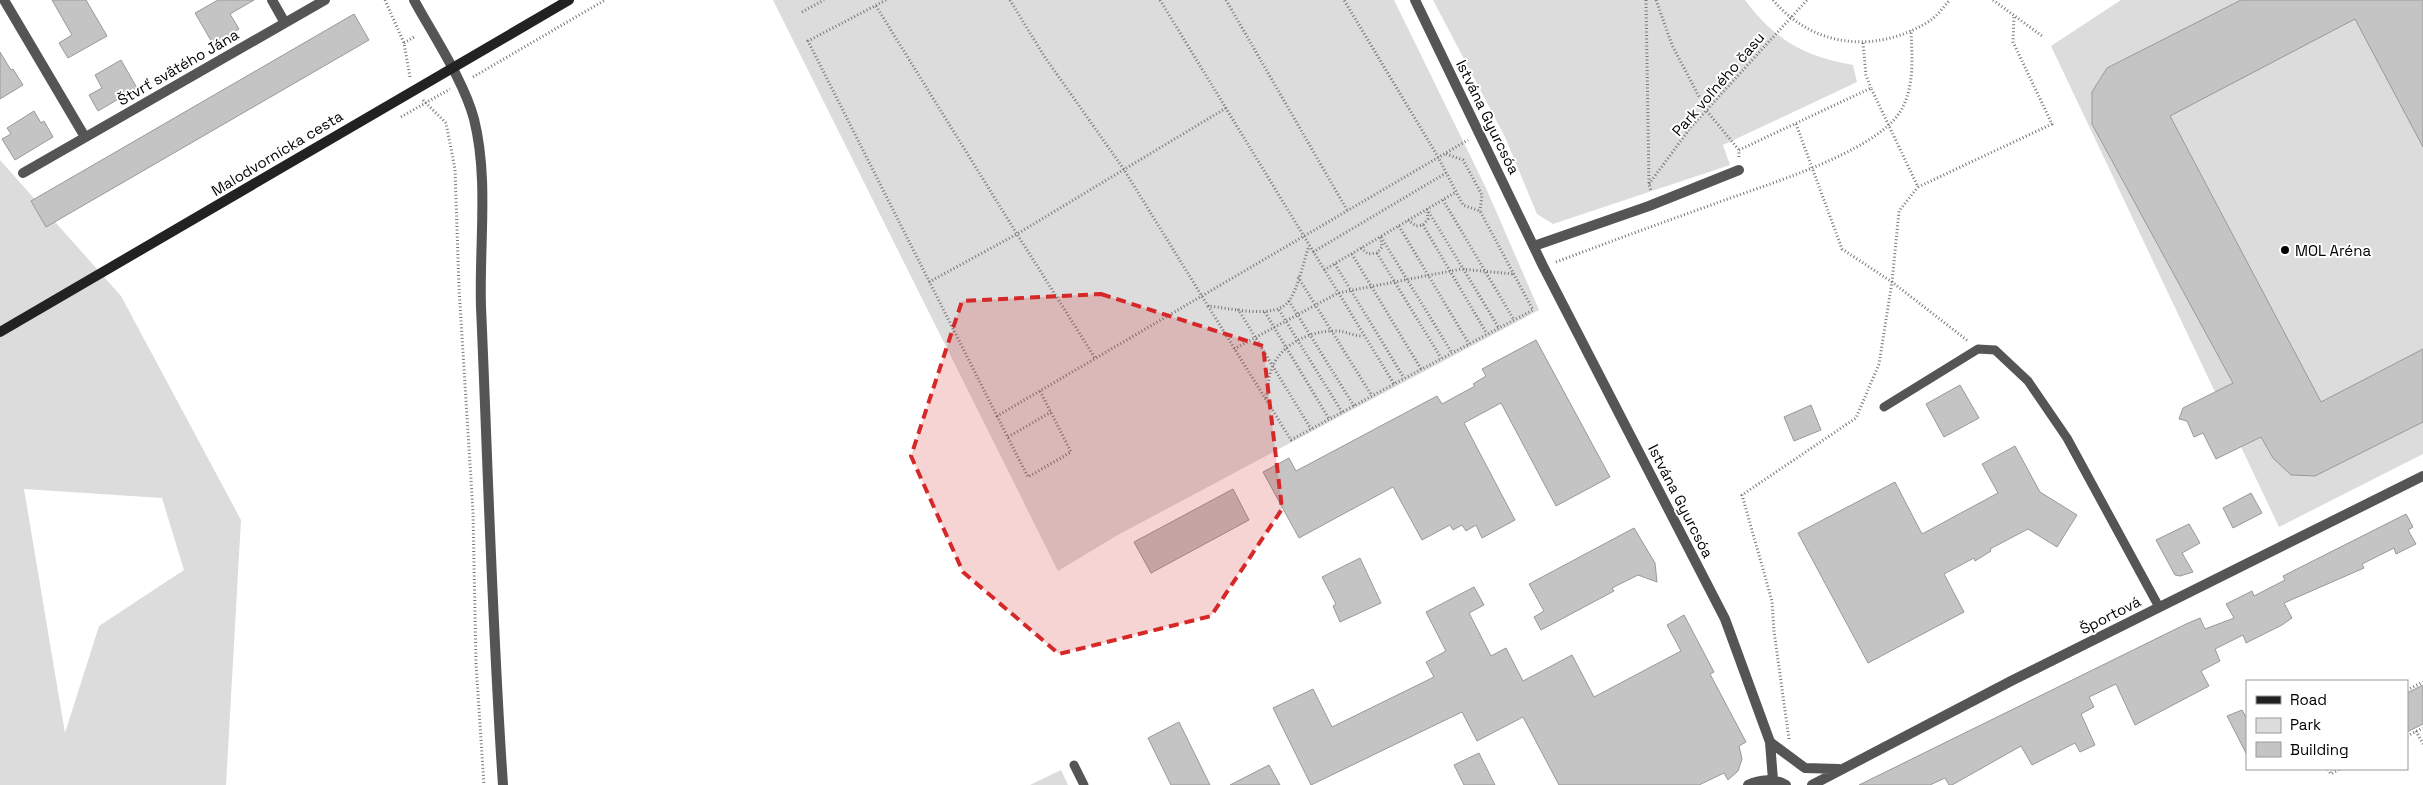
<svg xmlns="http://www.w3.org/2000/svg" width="2423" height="785" font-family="'Space Grotesk',sans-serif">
  <rect width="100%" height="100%" fill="#fff"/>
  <path fill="#dcdcdc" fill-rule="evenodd" d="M773,0h621l92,188 53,122 -423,226 -58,35z
    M1433,0h312c29,39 59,57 108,65l4,17 -134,63 7,20 -177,59 -16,-10 -32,-77z
    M2121,0h302v454l-144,73 -228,-481z
    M0,160l121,136 120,224 -15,265h-226zM24,489l138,9 22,72 -85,56 -34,107z
    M1061,770l7,15h-38z"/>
  <path fill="#c4c4c4" stroke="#999" d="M52,0h34l21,36 -39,22 -9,-15 13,-8z
    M218,0h36l-24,14 9,15 -26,15 -18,-31z
    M2241,0h182v147l-68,-128 -185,97 151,286 102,-53v73l-108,54 -24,-1 -18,-17 -12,-21 -45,22 -13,-26 -9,4 -7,-16 -8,-2 4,-11 50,-25 -141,-259v-32l15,-24z
    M354,14l15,26 -323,187 -15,-26z
    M0,52l11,18 2,-1 10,16 -23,14z
    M121,60l16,28 -39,23 -9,-16 13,-7 -7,-13z
    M34,111l7,12 3,-2 9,16 -38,23 -13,-21 9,-5 -4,-6z
    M1536,340l74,137 -54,29 -55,-103 -37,20 51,97 -33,18 -6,-13 -10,6 -4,-6 -9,5 -3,-5 -28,15 -29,-53 -94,51 -36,-66 26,-14 7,13 141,-75 5,8 33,-18 -2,-2 13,-8 -4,-7z
    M1960,385l19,33 -35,19 -18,-33z
    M1811,405l10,25 -27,11 -10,-24z
    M2015,446l25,46 37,23 -20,32 -29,-18 -38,20 1,2 -16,10 -1,-3 -30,16 20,38 -96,51 -70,-130 97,-51 27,52 76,-41 -16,-29z
    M1233,489l16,31 -98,53 -17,-31z
    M2251,493l11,20 -29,15 -10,-20z
    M2406,514l7,13 -5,3 8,14 -20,10 -2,-6 -32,16 2,4 -80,35 8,15 -10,7 -36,18 -3,-8 -28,14 5,12 -19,10 8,15 -74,39 -19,-41 -27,13 5,10 -13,7 14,31 -15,7 -5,-9 -43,22 -11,-19 -69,39h-3l-4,-7 -15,7h-71l327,-161 14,-6 5,11 29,-11 -8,-14 26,-13 2,5 31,-16 -2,-4z
    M2189,524l11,19 -18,10 11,19 -13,4 -5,-1 -19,-35z
    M1634,528l21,35 2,19 -19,-7 -26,13 2,3 -73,39 -7,-13 10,-6 -15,-27z
    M1360,558l21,45 -41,19 -7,-16 3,-2 -14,-27z
    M1474,587l10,18 -15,8 22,43 15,-8 17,33 49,-26 22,42 87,-46 -14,-26 17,-10 30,57 -4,2 36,68 -7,4 3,13 -4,12 -10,9 -4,-7 -25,12h-140l-36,-68 -46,24 -15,-29 -151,73 -38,-77 40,-19 19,38 102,-50 -8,-15 20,-11 -20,-39z
    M2423,685v39l-16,8v-39z
    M2242,710l5,9v36l-20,-39z
    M1179,722l31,63h-39l-23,-47z
    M1479,753l16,32h-31l-10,-20z
    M1269,765l11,20h-50z"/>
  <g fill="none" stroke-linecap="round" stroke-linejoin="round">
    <path stroke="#777" stroke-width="3" stroke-dasharray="1 2.5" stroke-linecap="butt" d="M385,0l19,43 6,34
      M886,0l-78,41 189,375 471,-276
      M1010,0l34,56 79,112 85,138c22,2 67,14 81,-5 10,-15 14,-38 20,-55
      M1160,0l234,384 139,-74 -53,-99 -17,-6 -25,-48 -94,-157
      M1226,0l121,210
      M1646,0l3,184 2,7
      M1656,0l16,45 34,65 33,40
      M1773,0c41,49 106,54 158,20 7,-5 13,-14 19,-20
      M1993,0l49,36
      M876,6l141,228 209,-126
      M802,12l22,-12
      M404,43l10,-6
      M1863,43l3,32 5,13
      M473,77l132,-77
      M423,100l23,23 9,46 4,119 14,224 3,152 8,121
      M401,117l49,-28
      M1796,124l46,125 50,33 76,59
      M1446,154l17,6 19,35 -2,16
      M1739,157v-7l132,-62 47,99 134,-63 -39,-82 1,-27
      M1649,184l42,-57 116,-127
      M1443,200l71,120
      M1427,209l72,119
      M1408,220l8,6 7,-1 5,-6 -1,-7
      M1423,225l64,109
      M1399,226l70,118
      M1381,237l71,116
      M1361,248l7,6 9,-1 5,-6 -1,-10
      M1313,252l133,-79
      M1377,253l64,105
      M1352,254l69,115
      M1556,262c53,-20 105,-39 158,-58 47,-18 159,-50 186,-92 15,-24 12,-55 11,-82
      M1335,264l69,114
      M1324,270l132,-78
      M1298,277l74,119
      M929,282l88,-48 78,124
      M1289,301l65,105
      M1208,306l83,134 103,-56
      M1238,309l73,120
      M1279,310l63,102
      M1265,312l64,107
      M1234,349l104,-56 123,-24 52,5
      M1266,398c2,-10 2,-21 6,-30 8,-23 38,-37 61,-37 11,-1 19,5 30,5
      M997,416l31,61 43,-25 -31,-61
      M1008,437l43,-25
      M2407,690l16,-8
      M2416,731l7,13
      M2407,736l16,-8
      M1789,739l-15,-108 -2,-30 -30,-106 114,-77 23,-54 13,-82 7,-71 19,-24
      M2328,769l3,5 9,-5"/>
    <path stroke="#555" stroke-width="9" d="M1884,407l94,-58 17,1 33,31 39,57 92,169
      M1074,765l10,20"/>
    <path stroke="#555" stroke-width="10" d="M4,0l81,137
      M272,0l13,23
      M414,0c19,35 50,81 60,119 15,60 5,126 7,188 7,159 11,319 22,478
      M1415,0l128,266 182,353 45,123 3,38
      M23,173l302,-173
      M1534,246l115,-40 90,-36
      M1770,742l35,26 34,1
      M1748,785c12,-6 26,-7 38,0
      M1812,785l201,-105 410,-204"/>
    <path stroke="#222" stroke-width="10" d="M0,332l569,-332"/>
  </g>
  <path fill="#d62828" fill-opacity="0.2" stroke="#d62828" stroke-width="4" stroke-dasharray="10 6" stroke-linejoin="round" d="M1101,294l162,52 19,163 -71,107 -152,38 -96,-82 -52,-116 51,-155z"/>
  <circle fill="#000" stroke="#fff" stroke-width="2" cx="2285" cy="250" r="5"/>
  <g text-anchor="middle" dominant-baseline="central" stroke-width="4" stroke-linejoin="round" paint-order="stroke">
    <g font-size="15" fill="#000" stroke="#fff">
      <text transform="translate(178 67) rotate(-30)">Štvrť svätého Jána</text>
      <text transform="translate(1718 84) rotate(-49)">Park voľného času</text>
      <text transform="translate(1488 117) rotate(64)">Istvána Gyurcsóa</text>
      <text transform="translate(277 153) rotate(-31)">Malodvornícka cesta</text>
      <text transform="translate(1681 501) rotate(63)">Istvána Gyurcsóa</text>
      <text transform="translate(2110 615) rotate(-27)">Športová</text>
    </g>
    <g font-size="15" fill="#000" stroke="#fff" text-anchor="start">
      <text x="2295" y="250">MOL Aréna</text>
    </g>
  </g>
  <rect x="2246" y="680" width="162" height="90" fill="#ffffff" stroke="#999999"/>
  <rect x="2256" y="696" width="25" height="8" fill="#222222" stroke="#999999"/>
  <text x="2290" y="705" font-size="15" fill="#000000">Road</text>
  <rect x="2256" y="718" width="25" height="15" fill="#dcdcdc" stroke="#999999"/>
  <text x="2290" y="730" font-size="15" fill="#000000">Park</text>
  <rect x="2256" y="742" width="25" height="15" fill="#c4c4c4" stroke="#999999"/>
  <text x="2290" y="755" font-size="15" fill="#000000">Building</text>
</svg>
